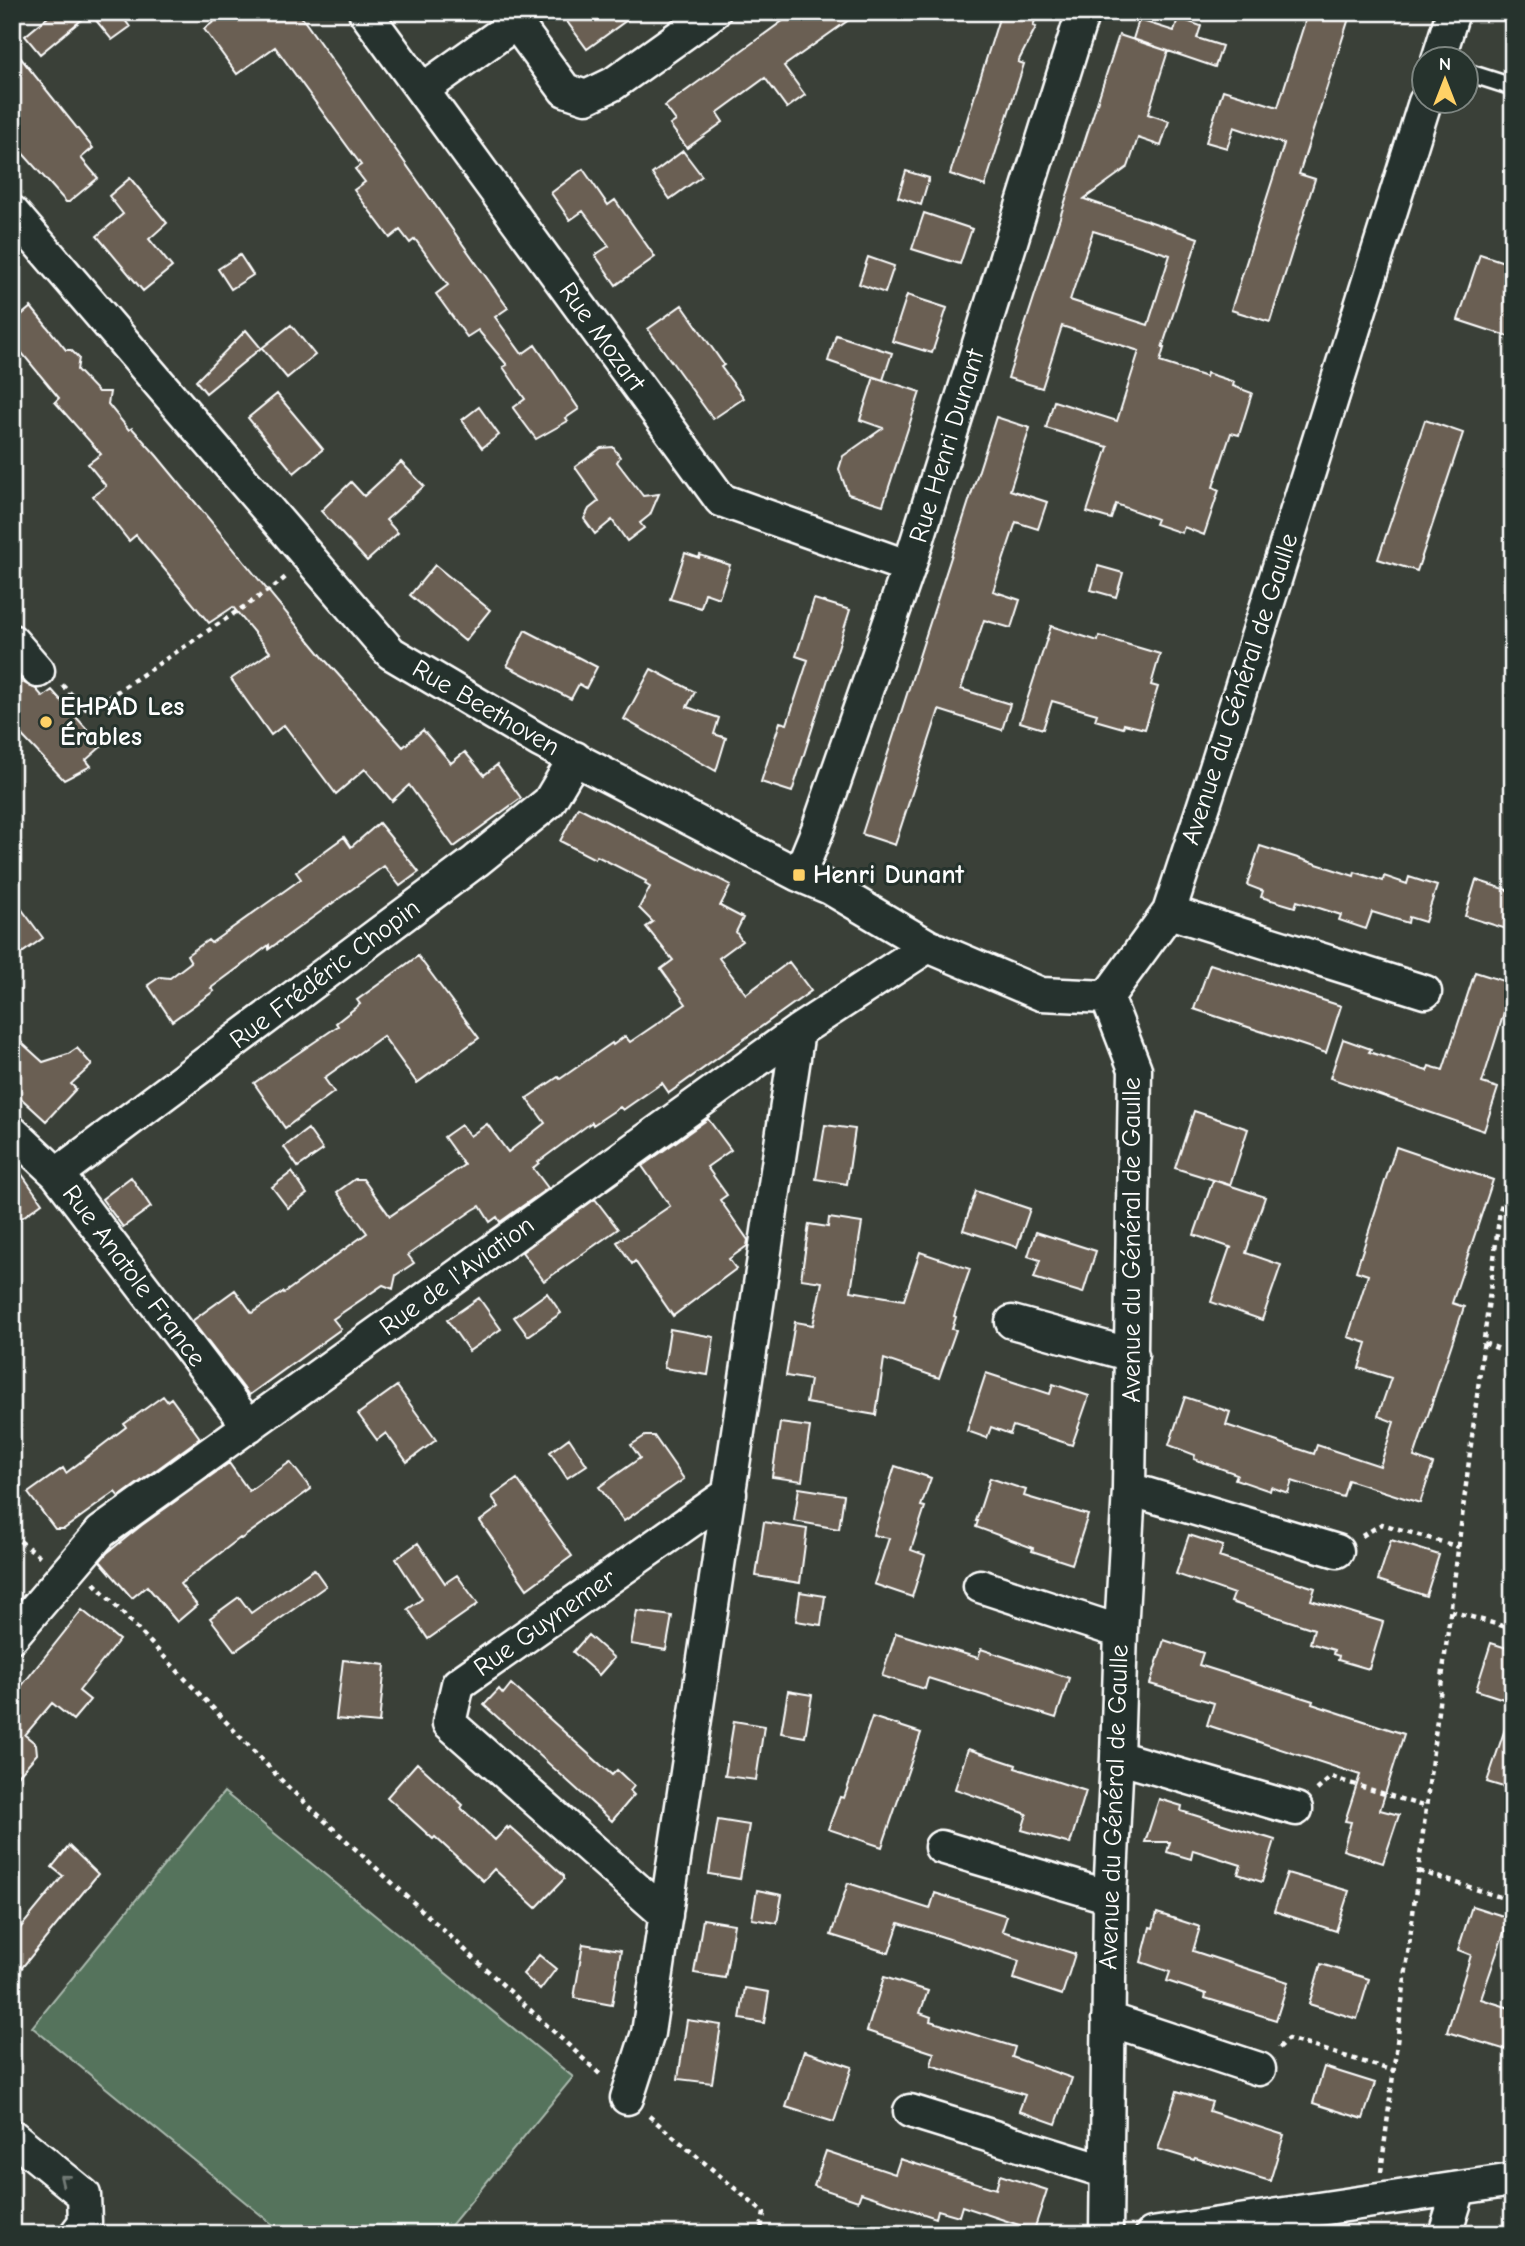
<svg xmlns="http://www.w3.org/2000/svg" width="1525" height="2246" font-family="'Comic Neue',sans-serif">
  <rect width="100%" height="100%" fill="#3a4038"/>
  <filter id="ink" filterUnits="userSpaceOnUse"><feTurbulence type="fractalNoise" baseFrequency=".0143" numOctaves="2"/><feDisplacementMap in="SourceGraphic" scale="14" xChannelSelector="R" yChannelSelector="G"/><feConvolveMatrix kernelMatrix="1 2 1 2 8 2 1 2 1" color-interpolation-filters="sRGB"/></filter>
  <g filter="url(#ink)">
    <path fill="#55735c" stroke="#aab9ae" stroke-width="2" d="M224,1792l349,285 -129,157h-160l-252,-207z"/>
    <path fill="#6a5f53" stroke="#fff" stroke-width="2" fill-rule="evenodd" d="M54,12h65l11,15 -18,13 -22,-27 -50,41 -15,-18z
      M227,12h71l210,296 -13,9 27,37 13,-9 44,64 -13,9 2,3 -32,18 -23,-31 12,-9 -22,-32 4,-2 -29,-35 -11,7 -31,-43 12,-9 -33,-46 -5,4 -10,-13 -10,8 -36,-48 11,-8 -10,-13 6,-4 -86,-118 -38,27 -33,-45z
      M560,12h78l-51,37z
      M795,12h65l-76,54 21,29 -18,13 -22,-30 -48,35 6,9 -36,26 -17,-23 6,-4 -11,-15z
      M1001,12h37l-5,14 3,1 -18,35 6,2 -39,122 -35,-12z
      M1308,12h43l-52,162 16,5 -45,143 -39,-12 53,-166 -50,-17 -7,21 -21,-6 17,-52 55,17z
      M1178,18l23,8 -4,12 25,8 -7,21 -82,-28 6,-19 35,11z
      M1119,35l49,16 -20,63 21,7 -8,25 -23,-8 -10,29 -44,32 114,39 -36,110h2l-4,14 46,15 1,-4 27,9 -1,4 19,7 -13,42 -8,-2 -18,54 6,3 -15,45 -20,-8 -2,6 -27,-9 2,-5 -41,-15 -5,15 -24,-7 21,-65 -62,-19 8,-27 63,20 22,-70 -77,-25 -20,62 -34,-10zM1093,231l77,24 -22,70 -78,-25z
      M12,47l81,101 -12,10 17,20 -29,24h-3l-48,-54 3,-2 -9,-10z
      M683,151l19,25 -32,23 -18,-25z
      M583,169l25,36 7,-5 40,57 -39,28 -21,-30 14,-9 -26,-35 -13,9 -19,-27z
      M906,171l23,7 -8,27 -23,-8z
      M130,178l37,45 -18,16 23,28 -29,24 -46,-55 26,-22 -14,-18z
      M924,213l48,16 -12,35 -48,-15z
      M1480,254l33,11v73l-55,-18z
      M240,255l13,20 -22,14 -13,-20z
      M868,257l26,9 -9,27 -26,-9z
      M907,295l40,13 -15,45 -40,-12z
      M682,305l42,60 -3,2 23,31 -31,21 -65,-90z
      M31,307l35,43h5l8,8 -2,12 21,22h12l-2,12 21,26 3,-2 25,28 169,205 77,86 20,-17 28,33 14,-11 19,23 13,-10 24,33 -67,49 -45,-62 -17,16 -27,-32 -29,25 -52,-69 -13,10 -40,-56 39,-27 -37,-45 -24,16 -73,-88 -7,6 -36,-45 13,-10 -18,-22 13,-10 -46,-52 4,-4 -47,-57v-18z
      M291,325l24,30 -28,23 -25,-30z
      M246,330l15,18 -55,45 -10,-12z
      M836,335l56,18 -9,27 -55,-19z
      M874,377l46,15 -37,113 -35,-11 -9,-25 4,-13 40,-28 -23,-8z
      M277,394l46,55 -29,24 -46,-55z
      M479,407l20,28 -17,13 -20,-28z
      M996,417l34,11 -20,62 37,12 -9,27 -22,-7 -23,69 27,9 -9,28 -27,-8 -23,69 49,15 -8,26 -63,-20 -44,135 -33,-11z
      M1425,420l38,13 -46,138 -39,-12z
      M613,447l7,10 -3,5 26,34 16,-2 -9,21 -10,8 4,5 -17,13 -15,-21 -17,14 -11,-15 5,-10 10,-8 -24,-34 26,-19z
      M401,462l23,24 -38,34 12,13 -31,28 -46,-50 30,-29 13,14z
      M685,553l14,5 1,-3 30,10 -11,33 -14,-5 -4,15 -31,-9z
      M435,565l55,45 -25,31 -55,-46z
      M1098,566l25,7 -7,24 -25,-7z
      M814,599l36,11 -58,182 -31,-10 19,-60 7,2 21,-64 -12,-4z
      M1051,626l47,15 1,-5 61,18 -9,31 7,2 -13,42 -21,-5 -1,4 -28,-8 2,-6 -45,-13 -9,28 -23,-7z
      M525,630l72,37 -11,21 -7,-4 -8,15 -64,-33z
      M12,669l12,14 12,6 7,8 9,-7 50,56 -16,14 5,6 -27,14 -52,-55z
      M651,669l44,23 -8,15 32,11 -5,16 12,4 -10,33 -92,-52z
      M578,807l153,78 -11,21 23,12 -7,14 6,9 -23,17 27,36 43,-32 22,29 -142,102 -7,-10 -39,27 -3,-3 -27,18 -1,-3 -54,40 1,1 -6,5 15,20 -48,34 -3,-5 -7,5 -10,-16 -7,4 -65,45 6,8 -18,12 -3,14 -10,-4 -50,34 8,10 -92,66 -57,-74 43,-31 17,23 31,-21 1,1 83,-60 -30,-41 18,-13h8l27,37 74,-51 -20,-28 17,-12 9,11 17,-12 21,28 37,-29 -18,-25 31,-21 2,2 52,-36 1,2 12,-9 5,6 56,-38 -25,-35 12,-9 -27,-33 7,-5 -14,-14 11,-21 -5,-3 1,-3 -49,-25 -2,3 -35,-18z
      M379,823l40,49 -19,14 -16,-20 -115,83v-4l-58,43 3,3 -42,30 -24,-36 12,-8 10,1 21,-16 -4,-7 21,-15 3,3 90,-64 -5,-7 48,-35 7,10z
      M1260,846l94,30 1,-4 28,9 1,-5 23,8 2,-7 28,9 -12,36 -16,-5 -1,6 -36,-11 -6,17 -27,-9 2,-5 -44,-14 -2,6 -34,-10 2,-6 -16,-6z
      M1476,880l37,12v39l-48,-15z
      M12,896l31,42 -31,22z
      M418,956l61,82 -62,45 -34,-47 -59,42 10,14 -49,36 -31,-45 84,-57 -2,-3 24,-19 -3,-4z
      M1210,964l131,42 -15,47 -132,-44z
      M1475,972l38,12 -31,99 16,5 -14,43 -154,-53 13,-39 28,10 -2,3 58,19 2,-5 14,4z
      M12,1034l31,28 25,-8 9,-6 15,17 -21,19 5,5 -30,32 -34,-31z
      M1194,1111l54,18 -18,56 -55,-17z
      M708,1119l23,31 -24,17 20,28 -7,5 28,40 -1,6 -18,13 7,10 -63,47 -38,-55 -3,3 -15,-22 53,-36 -28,-40z
      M825,1125l30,4 -8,55 -31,-5z
      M308,1129l15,21 -25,17 -14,-20z
      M1396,1147l97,33 -41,123 12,4 -50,150 19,7 -13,39 -72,-23 -5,17 -51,-16 -4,12 -17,-6 -1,4 -35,-12 2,-5 -43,-15 1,-4 -26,-10 16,-48 45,15 -4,13 88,29 3,-9 63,21 14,-44 -16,-6 13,-38 -32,-10 8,-25 -19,-6 20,-62 -12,-4z
      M12,1160l30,43 -30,22z
      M292,1172l15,22 -19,14 -16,-21z
      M131,1177l20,30 -28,20 -21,-28z
      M1213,1180l52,17 -19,56 35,12 -19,55 -51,-18 19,-55 2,1 -38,-13z
      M976,1191l54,18 -13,38 -54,-17z
      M595,1199l23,30 -74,52 -22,-29z
      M829,1218l33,5 -11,68 53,9 16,-48 50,17 -16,47 2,1 -4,12 4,1 -17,48 -55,-19 -8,56 -70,-12 4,-23 -24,-4 9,-54 18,3 9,-43 -21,-3 8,-55 19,3z
      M1036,1232l60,19 -13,42 -49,-15 6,-18 -12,-4z
      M547,1293l14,20 -33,23 -14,-19z
      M479,1298l22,31 -32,22 -22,-31z
      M670,1329l44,8 -6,38 -44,-7z
      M986,1373l64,21 3,-10 36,12 -17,49 -59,-19 -3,8 -19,-7 -4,11 -20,-7z
      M397,1386l39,54 -29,22 -21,-29 -9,7 -19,-26z
      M163,1396l4,5 4,-3 29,40 -81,59 -4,-5 -51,37h-9l-27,-36 35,-25 3,5 60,-46 -2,-3z
      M780,1423l30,4 -8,54 -30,-4z
      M645,1436h9l30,43 -60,42 -25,-34 41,-29 -9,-13z
      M569,1438l18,27 -20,13 -17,-26z
      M290,1462l21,27 -70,50 -1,-1 -60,46 17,21 -20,17 -30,-36 -15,12 -32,-37 7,-8 35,-28 87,-62 20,28z
      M895,1466l36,12 -10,28 4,1 -14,43 14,5 -13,42 -38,-13 15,-46 -16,-3z
      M990,1478l36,12 -2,6 64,19 -16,49 -40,-13 1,-3 -57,-21 2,-6h-2z
      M517,1479l55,77 -45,33 -47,-68 19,-14 -7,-10z
      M799,1488l45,7 -5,34 -45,-8z
      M764,1522l43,7 -7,54 -44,-7z
      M1189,1535l34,11 -4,11 96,31 -4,12 72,22 -14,47 -31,-9 1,-4 -6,-2 1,-4 -24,-7 4,-14 -83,-27 3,-8 -58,-20z
      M1391,1540l48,15 -13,41 -48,-16z
      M418,1543l27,40 12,-8 21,29 -50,35 -20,-30 14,-10 -26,-40z
      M314,1569l12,17 -91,65 -25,-33 29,-21 12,16z
      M800,1592l25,4 -4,29 -25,-4z
      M82,1610l37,30 -40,51 11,9 -17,20 -21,-17 -27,32 11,9 1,10 -25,29v-85z
      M637,1611l35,5 -6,34 -35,-6z
      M896,1633l82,25 3,-9 88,29 -13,40 -128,-40 -3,11 -43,-13z
      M588,1635l26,23 -15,17 -26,-23z
      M1164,1640l39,13 -4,12 114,36 -1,3 92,30 -24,76 19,5 -16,48 -40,-13 8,-28 -6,-1 15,-46 -153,-50 7,-22 -64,-19z
      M1491,1643l22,7v52l-37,-12z
      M343,1660l42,5 -6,58 -43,-4z
      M511,1684l101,91 5,-5 17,16 -4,5 4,4 -22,26 -128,-116 15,-16 4,5z
      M788,1691l24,4 -7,42 -24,-4z
      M872,1717l49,16 -39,114 -54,-18 12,-32 4,1z
      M1509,1717l4,1v72l-26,-8z
      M734,1721l30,5 -8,54 -31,-4z
      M968,1749l48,16 -1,3 71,23 -16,53 -48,-14 5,-16 -72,-25z
      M417,1763l46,42 -2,3 34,32 12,-13 1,2 2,-2 54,49v3l-28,29 -42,-39 -11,12 -48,-44 -2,2 -46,-42z
      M1159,1799l23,7 -1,5 94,29 -13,42 -24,-8 3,-9 -48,-15 -2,9 -24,-7 3,-10h-25z
      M718,1820l31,5 -9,54 -31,-5z
      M69,1846l29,28 -86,106v-42l51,-62 -11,-9z
      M1287,1873l62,18 -13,40 -62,-20z
      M848,1883l82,26 5,-16 72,23 -5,15 73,23 -13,41 -48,-16 5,-18 -120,-38 -10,30 -58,-18z
      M757,1890l25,5 -5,28 -25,-4z
      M1472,1906l37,12 -28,81 32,10v43l-66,-20 24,-77 -13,-5z
      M1157,1913l43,14 -7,24 95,31 -12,38 -71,-22 1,-4 -39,-13 3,-9 -29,-10 9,-35 3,1z
      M703,1919l31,5 -9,54 -31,-5z
      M583,1944l38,6 -9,55 -38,-7z
      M539,1955l17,14 -16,21 -17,-16z
      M1321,1964l48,15 -12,40 -48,-15z
      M884,1977l44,14 -8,22 11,4 -1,4 85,26 -3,10 60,21 -16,46 -37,-13 6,-16 -94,-30 3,-12 -67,-22z
      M745,1988l24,4 -5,31 -24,-4z
      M687,2020l34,5 -9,58 -34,-4z
      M804,2051l48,16 -18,55 -48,-15z
      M1324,2067l51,16 -12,36 -50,-16z
      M1177,2091l35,11 -3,9 75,24 -14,46 -75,-23 -1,2 -36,-11z
      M826,2151l69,23 5,-15 96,30 4,-14 47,15 -13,40 -72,-24 -3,10 -21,-6 -2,8 -75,-25 -3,8 -44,-15z"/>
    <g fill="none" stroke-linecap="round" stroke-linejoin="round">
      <g stroke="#fff" stroke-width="21">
        <path id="lane" d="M1466,72l47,15"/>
      </g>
      <g stroke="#fff" stroke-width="37">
        <path id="street" d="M365,12l356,488 188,67
          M516,23l49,67 21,7 27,-13 101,-72
          M1438,60l15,-48
          M422,90l94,-67 11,-11
          M12,212l379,441 149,88 259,134 31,13 98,58 113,48 66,3
          M12,641l26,30
          M799,875l19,-46 91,-262 174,-555
          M1169,912l256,80
          M1107,997l62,-85 47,-144 209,-666
          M12,1132l45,42 192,252
          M57,1174l419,-313 73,-59 26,-44
          M1012,1322l120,33
          M1129,1489l208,62
          M980,1586l141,46
          M12,1636l89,-104 697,-501 130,-85
          M1117,1757l179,52
          M941,1847l169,50
          M666,1915l-217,-192 9,-39 272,-191
          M1108,2019l151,50
          M627,2098l21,-65 150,-1002
          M910,2111l197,61
          M12,2136l72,59 1,27 -9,12
          M1106,2234l4,-337 7,-140 4,-125 8,-143 6,-420 -28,-72
          M1152,2234l361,-54
          M1445,2234l14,-45"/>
      </g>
      <path stroke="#fff" stroke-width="4.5" stroke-dasharray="5 5" stroke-linecap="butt" d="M62,685l26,26 187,-125 12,-10
        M1484,1343l29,11
        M12,1535l30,23
        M1362,1536l20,-12 77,23
        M94,1583l193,203 315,290
        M1451,1611l62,18
        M1317,1790l14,-13 95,30
        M1419,1871l94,30
        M1279,2048l9,-9 106,32
        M649,2116l115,97 -4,21
        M1381,2172l119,-962 13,-39"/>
      <use href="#lane" stroke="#26332d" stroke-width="16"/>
      <use href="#street" stroke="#26332d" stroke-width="32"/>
    </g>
    <defs><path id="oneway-chevron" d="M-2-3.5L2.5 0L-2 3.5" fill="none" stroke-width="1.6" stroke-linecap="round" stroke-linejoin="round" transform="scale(1.75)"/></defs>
    <use stroke="#727a76" href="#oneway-chevron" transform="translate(64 2179) rotate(-141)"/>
  </g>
  <g fill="#ffd166" stroke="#26332d" stroke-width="2.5">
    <circle cx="46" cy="722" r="7"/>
    <rect x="792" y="868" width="14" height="14" rx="3.5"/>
  </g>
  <g text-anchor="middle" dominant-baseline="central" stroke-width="6" stroke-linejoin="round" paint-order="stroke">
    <g font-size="26" fill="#fff" stroke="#26332d">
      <text transform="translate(602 337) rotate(54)">Rue Mozart</text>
      <text transform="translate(947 446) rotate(-73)">Rue Henri Dunant</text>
      <text transform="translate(1240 689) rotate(-72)">Avenue du Général de Gaulle</text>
      <text transform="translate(486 708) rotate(30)">Rue Beethoven</text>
      <text transform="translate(325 974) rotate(-37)">Rue Frédéric Chopin</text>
      <text transform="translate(1132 1240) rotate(-90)">Avenue du Général de Gaulle</text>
      <text transform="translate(134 1276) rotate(53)">Rue Anatole France</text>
      <text transform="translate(457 1276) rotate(-36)">Rue de l'Aviation</text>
      <text transform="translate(545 1623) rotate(-35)">Rue Guynemer</text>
      <text transform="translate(1114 1807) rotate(-88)">Avenue du Général de Gaulle</text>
    </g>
    <g font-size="26" font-weight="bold" fill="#fff" stroke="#26332d" text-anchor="start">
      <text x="60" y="707">EHPAD Les<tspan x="60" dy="30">Érables</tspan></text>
      <text x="813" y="875">Henri Dunant</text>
    </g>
  </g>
  <rect width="1525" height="2246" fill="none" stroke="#26332d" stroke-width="42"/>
  <rect x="21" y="21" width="1483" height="2204" fill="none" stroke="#fff" stroke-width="2.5" filter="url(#ink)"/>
  <g transform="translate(1445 80)"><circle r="33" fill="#26332d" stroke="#7d8581" stroke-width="2"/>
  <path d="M0-5L12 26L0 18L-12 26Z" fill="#ffd166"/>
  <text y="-10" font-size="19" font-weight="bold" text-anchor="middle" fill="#ffffff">N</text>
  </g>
</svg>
